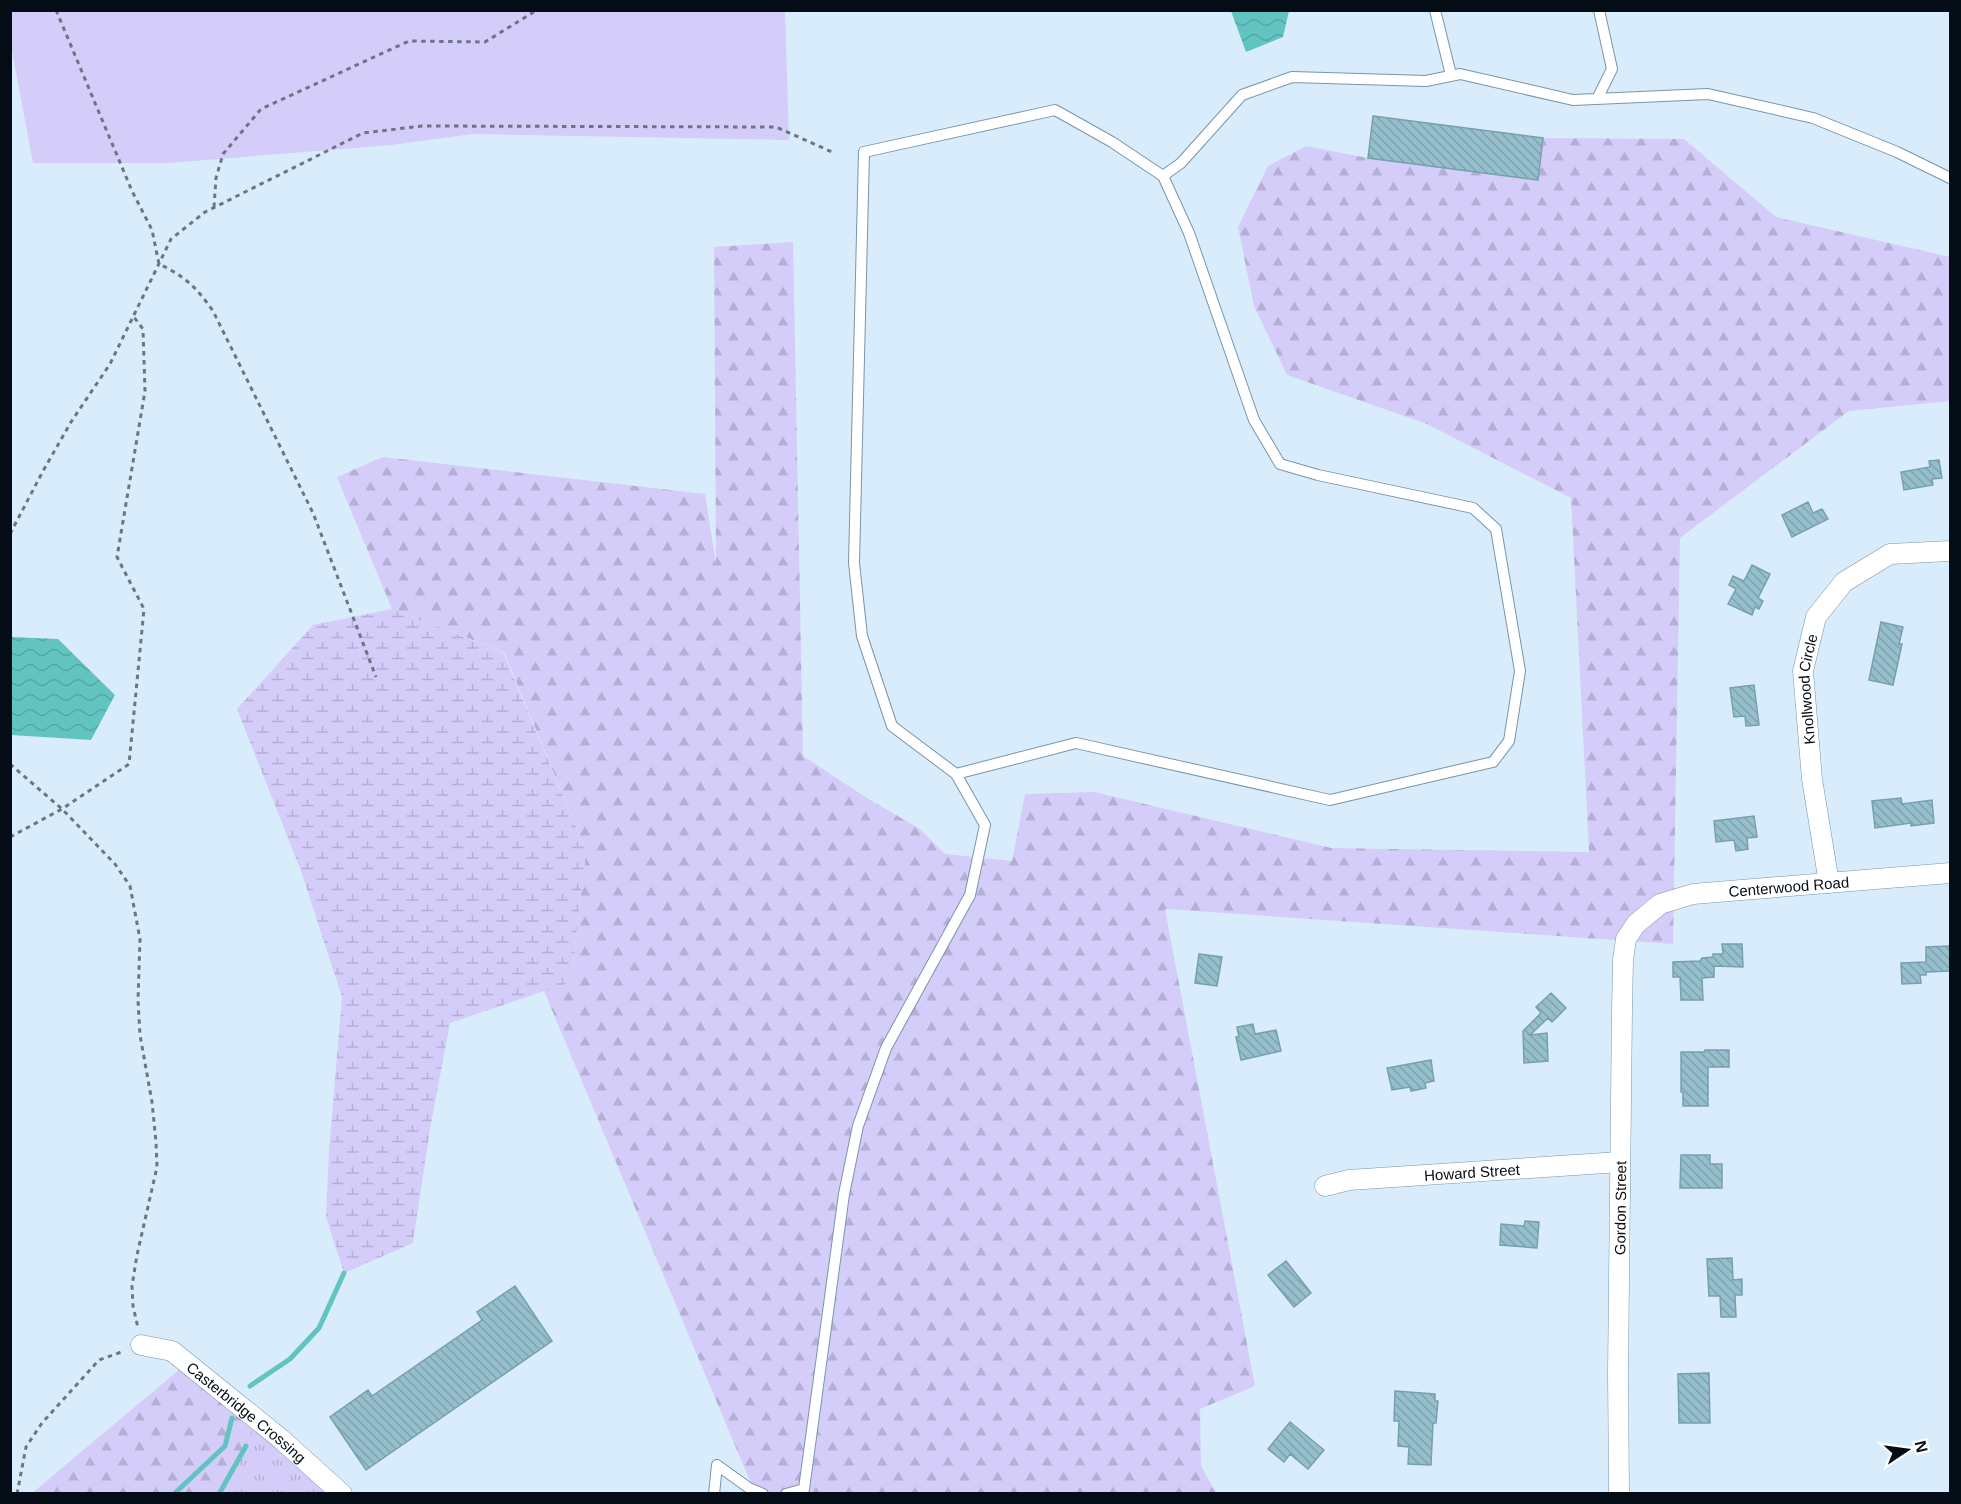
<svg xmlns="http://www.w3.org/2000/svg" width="1961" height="1504" font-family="Helvetica,sans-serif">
  <defs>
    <pattern id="grass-tufts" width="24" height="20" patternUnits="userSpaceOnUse" patternTransform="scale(1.5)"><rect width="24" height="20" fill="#d5cdf9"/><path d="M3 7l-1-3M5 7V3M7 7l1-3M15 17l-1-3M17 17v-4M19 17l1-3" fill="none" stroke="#b5afd5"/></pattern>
    <pattern id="forest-firs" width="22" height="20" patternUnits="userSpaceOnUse" patternTransform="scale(1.5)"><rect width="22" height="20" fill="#d5cdf9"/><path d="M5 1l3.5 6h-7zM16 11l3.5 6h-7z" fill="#b5afd5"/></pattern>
    <pattern id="wetland-marsh" width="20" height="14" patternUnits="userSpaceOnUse" patternTransform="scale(1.5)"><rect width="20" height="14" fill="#d5cdf9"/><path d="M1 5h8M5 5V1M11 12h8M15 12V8" fill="none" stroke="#b5afd5"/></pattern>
    <pattern id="water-waves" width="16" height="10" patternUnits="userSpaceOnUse" patternTransform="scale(1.5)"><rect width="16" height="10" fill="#62c4c1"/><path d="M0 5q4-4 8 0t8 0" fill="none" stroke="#53a7a5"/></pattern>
    <pattern id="building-back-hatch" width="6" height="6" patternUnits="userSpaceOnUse" patternTransform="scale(1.5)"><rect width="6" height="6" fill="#95bfcc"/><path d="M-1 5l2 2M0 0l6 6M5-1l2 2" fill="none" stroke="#7fa3ae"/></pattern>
  </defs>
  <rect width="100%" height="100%" fill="#d9ecfb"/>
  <path fill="url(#grass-tufts)" d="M258,1420l71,74h-110z"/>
  <path fill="url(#forest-firs)" d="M1543,138l141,1 92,78 174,40v144l-101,10 -169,127 -7,406 -508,-35 90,477 -55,23 1,57 15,27h-461l-211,-502 27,-9 15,-131 -82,-199 -112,-43 -55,-132 46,-20 322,37 11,70 -2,-317 79,-5 10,514 64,42 53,31 25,25 67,7 13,-67 69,-2 237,56 258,4 -18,-354 -144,-74 -140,-49 -33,-69 -16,-79 30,-61 38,-20 62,12 169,22z
    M187,1363l71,57 -12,26 -27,47 -188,1z"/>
  <path fill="url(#wetland-marsh)" d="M392,609l111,43 83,199 -15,131 -121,41 -20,106 -17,114 -69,30 -18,-56 3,-67 13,-153 -41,-126 -64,-162 76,-84z"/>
  <path fill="#d5cdf9" d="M10,11h775l4,129 -316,-6 -82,11 -222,18h-136l-22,-117z"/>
  <path fill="url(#water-waves)" d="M1231,11v-1l58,1 -6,26 -37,15z
    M11,637l47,2 57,56 -24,45 -80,-5z"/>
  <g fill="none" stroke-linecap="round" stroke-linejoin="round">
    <path stroke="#62c4c1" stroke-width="5" d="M250,1386l40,-27 29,-31 25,-55
      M174,1494l51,-48 7,-28
      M219,1494l27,-48"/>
  </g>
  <path fill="url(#building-back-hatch)" stroke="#77a0ad" stroke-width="1.5" d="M1373,116l170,22 -5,42 -170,-22z
    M1939,460l3,18 -10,1 1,6 -29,5 -3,-18 29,-5 -1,-6z
    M1808,502l5,11 9,-4 6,10 -36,18 -10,-22z
    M1752,565l18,9 -12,24 5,3 -4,8 -4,-2 -3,8 -24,-11 8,-15 -7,-4 4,-9 11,5z
    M1881,622l22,5 -4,17h3l-9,41 -24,-5z
    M1754,685l5,40 -13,1 -1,-10 -11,1 -4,-29z
    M1901,798l1,6 30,-4 2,23 -23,3v-3l-36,5 -3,-27z
    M1754,816l3,21 -10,1 1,11 -12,2 -2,-11 -18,2 -2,-21z
    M1722,944h20l1,23 -29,-1v11l-12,1 1,22h-22l-1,-23h-7v-15l27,-1 2,-3 11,-1v-3h10z
    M1950,946v25l-24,1v3h-6l1,8 -19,1 -1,-21 25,-1v-15z
    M1199,954l23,3 -5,29 -22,-3z
    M1551,993l15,15 -14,14 -4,-4 -18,17 17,-2 1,28 -24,2 -1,-32 18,-18 -5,-6z
    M1253,1024l2,10 21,-4 5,21 -40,9 -5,-23h3l-2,-10z
    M1705,1050h24v17h-21v39h-25v-14h-2v-40h24z
    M1431,1060l3,21 -9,2 1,5 -15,3 -1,-4 -18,3 -5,-22z
    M1681,1155h29v9h12v24h-42z
    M1525,1221l14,1 -2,26 -37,-3 1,-21 23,2z
    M1732,1258l1,22 9,-1v16h-7l1,22h-15l-1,-21h-11l-2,-37z
    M1286,1261l25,32 -17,14 -26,-32z
    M515,1286l37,55 -186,129 -36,-53 38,-27 4,6 110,-76 -5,-8z
    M1709,1373l1,50h-31l-1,-49z
    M1395,1391l40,3v7h3l-2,22h-3l-2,42 -23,-1 1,-17 -11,-1 1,-25h-5z
    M1290,1422l34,28 -16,19 -18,-15 -6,8 -16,-13z"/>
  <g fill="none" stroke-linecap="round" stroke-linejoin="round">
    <g stroke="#7795ad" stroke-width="12">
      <path id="lane" d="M1435,10l16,65
        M1597,99l15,-30 -13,-59
        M1163,176l18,-13 61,-68 50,-18 134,4 34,-7 113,26 135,-6 105,24 84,34 53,26
        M714,1494l3,-29 32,23 14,6
        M786,1494l18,-5 40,-295 14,-68 28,-78 84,-153 15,-70 -29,-51 -64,-48 -30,-90 -8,-73 10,-411 191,-42 57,32 51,34 26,57 65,187 26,44 38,11 155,33 23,21 24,142 -11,70 -16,21 -163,38 -254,-57 -120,31"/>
    </g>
    <g stroke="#7795ad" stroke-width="21">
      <g id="street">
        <path id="s1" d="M1829,883l-17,-104 -9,-108 13,-54 28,-35 46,-28 60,-3"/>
        <path id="s2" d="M1325,1186l24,-6 271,-18"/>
        <path id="s3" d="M141,1345l31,6 109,88 61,55"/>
        <path id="s4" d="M1619,1494l-1,-121 4,-363 1,-50 3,-21 10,-15 24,-20 33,-10 257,-21"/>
      </g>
    </g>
    <path stroke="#697782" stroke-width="3" stroke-dasharray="4.5 4.5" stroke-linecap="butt" d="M56,10l76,181 20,39 7,34c27,13 37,23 54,47l100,202 63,164
      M214,207l2,-29 7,-24 38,-45 148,-68 76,1 52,-32
      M10,534l33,-63 28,-49 39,-58 61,-125 34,-27 158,-79 59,-7 354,1 56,25
      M10,764l52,45 53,55 15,22 10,53 -2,61 2,35 12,67 4,40 1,25 -20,88 -5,31 1,20 5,22
      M10,837l52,-28 67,-45 15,-155 -27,-52 28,-166 -2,-62 -10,-13
      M17,1494l9,-47 16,-24 57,-63 25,-9"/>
    <use href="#lane" stroke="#fff" stroke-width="10"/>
    <use href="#street" stroke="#fff" stroke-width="20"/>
  </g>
  <g text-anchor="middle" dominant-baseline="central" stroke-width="4.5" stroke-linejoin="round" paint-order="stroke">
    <g font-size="15" fill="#040d15" stroke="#fff">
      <text stroke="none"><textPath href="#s1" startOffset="196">Knollwood Circle</textPath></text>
      <text stroke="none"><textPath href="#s4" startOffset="735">Centerwood Road</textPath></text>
      <text stroke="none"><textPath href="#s2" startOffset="148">Howard Street</textPath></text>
      <text stroke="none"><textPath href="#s4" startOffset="286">Gordon Street</textPath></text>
      <text stroke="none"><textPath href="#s3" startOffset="128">Casterbridge Crossing</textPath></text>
    </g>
  </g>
  <rect width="1961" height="1504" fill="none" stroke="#040d15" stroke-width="24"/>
  <g transform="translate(1907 1450) rotate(77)" stroke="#ffffff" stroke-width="4.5" paint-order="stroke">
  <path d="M0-4.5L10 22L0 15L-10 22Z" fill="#040d15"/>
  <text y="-9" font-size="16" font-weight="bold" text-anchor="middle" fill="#040d15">N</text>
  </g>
</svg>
